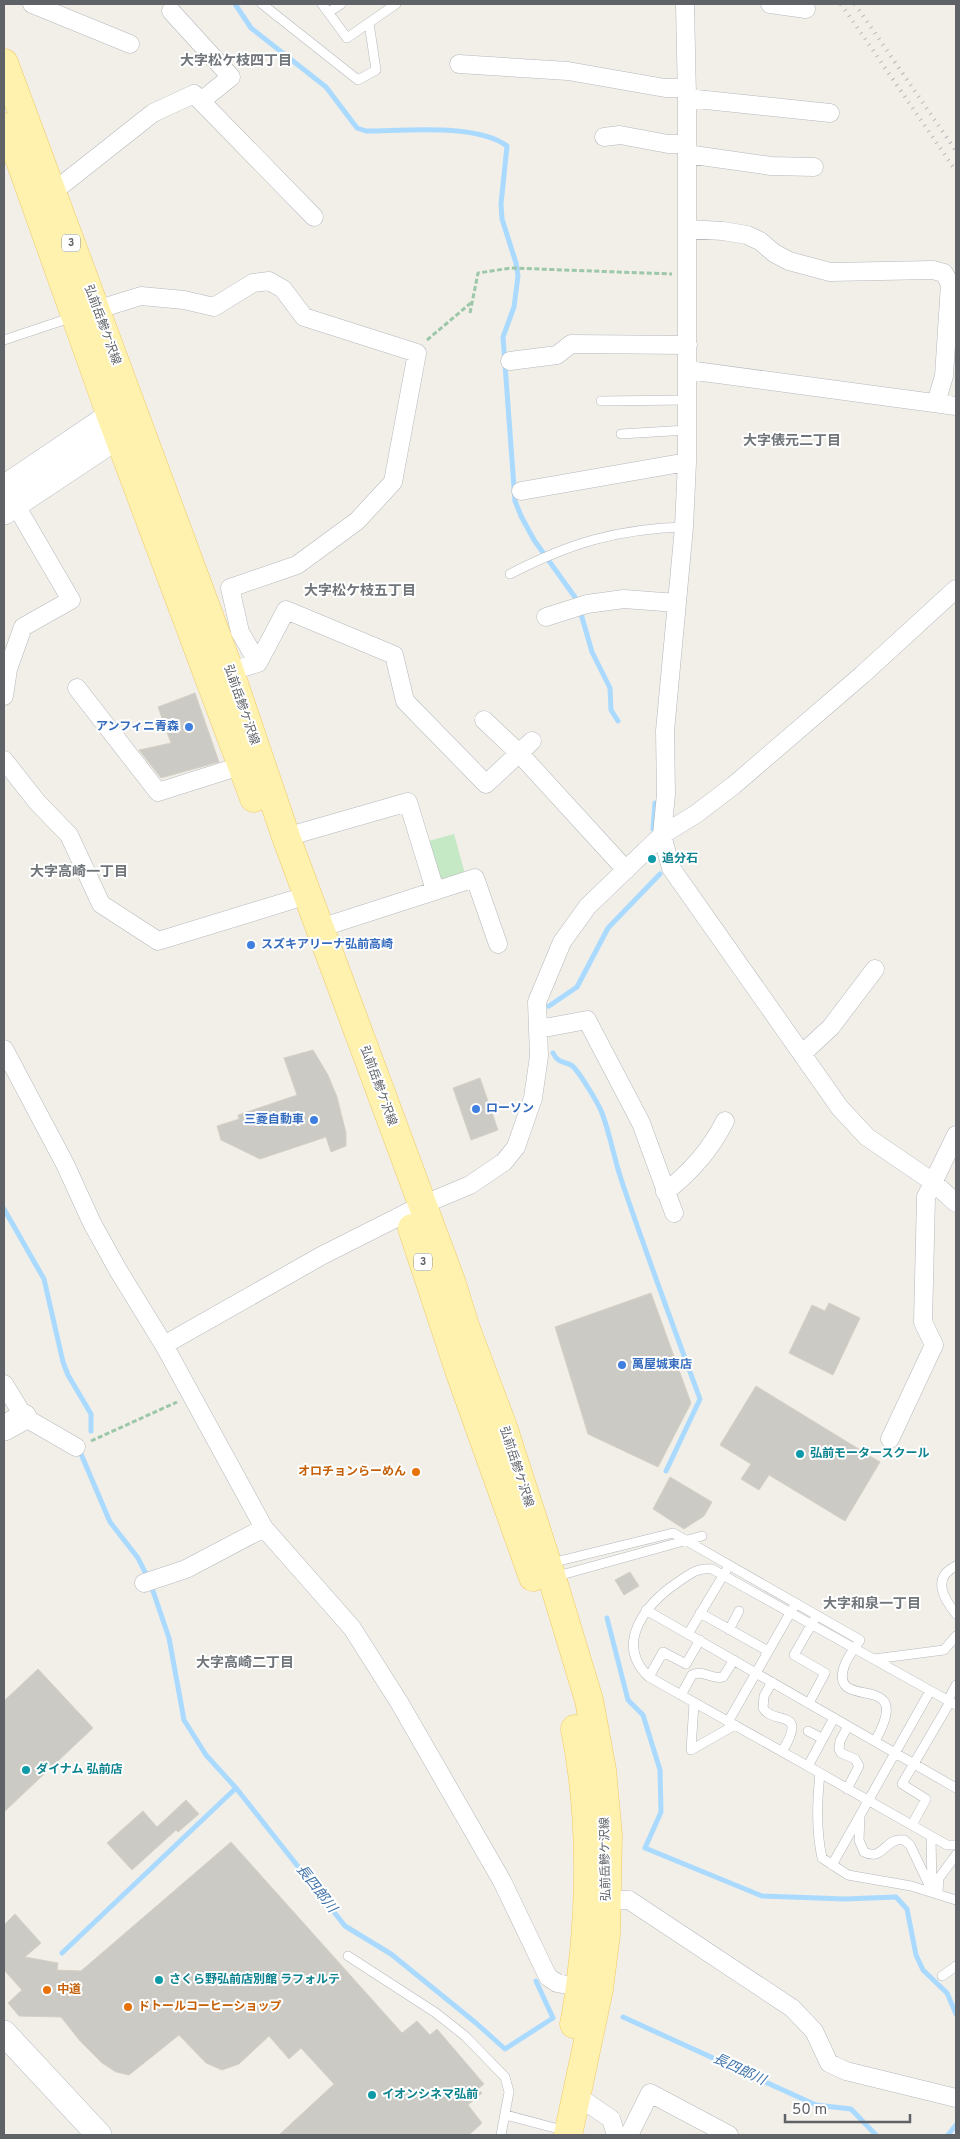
<svg xmlns="http://www.w3.org/2000/svg" width="960" height="2139" font-family="Overpass,'Noto Sans JP',sans-serif">
  <rect width="100%" height="100%" fill="#f1efe8"/>
  <path fill="#c5e8c5" d="M454,834l11,40 -25,7 -11,-40z"/>
  <g fill="none" stroke-linecap="round" stroke-linejoin="round">
    <path stroke="#aadaff" stroke-width="5" d="M235,4l16,24 75,59 31,41 9,3c38,0 111,-8 141,15l-6,58 1,15 14,44 2,13 -4,31 -11,30 12,164 6,15 13,24 43,60 15,52 18,36 1,22 7,11
      M653,829l2,-26
      M549,1006l28,-19 31,-59 52,-54
      M553,1053c5,10 10,8 18,12 7,4 28,40 31,48 8,21 12,45 19,66 25,74 52,147 79,220l-34,72
      M4,1209l40,70 19,83 5,13 23,39v17
      M81,1454l29,68 28,36 7,14
      M153,1591l16,47 15,82 22,35 30,33 109,138 46,28 85,69 29,26 48,-31 -17,-37
      M607,1618l21,82 15,15 17,55 1,42 -16,36 117,48 83,3 51,-2 11,12 9,46 7,15 24,23 9,21
      M62,1953l174,-165
      M623,2017l193,88 35,4 25,26
      M948,2135l8,-10"/>
  </g>
  <path fill="#cccac5" stroke="#d6d1c6" d="M195,693l24,69 -58,16 -22,-28 32,-7 -13,-36z
    M313,1050l15,25 9,22 9,36v13l-15,6 -5,-15 -66,22 -39,-19 -4,-14 22,-7 -1,-4 59,-20 -13,-37z
    M480,1078l18,52 -27,10 -18,-52z
    M651,1293l40,110 -33,64 -70,-33 -33,-107z
    M829,1303l31,15 -27,57 -44,-22 23,-48 13,6z
    M756,1386l124,76 -35,59 -76,-46 -10,15 -18,-11 10,-15 -31,-19z
    M670,1477l42,25 -8,14 -20,13 -31,-20z
    M630,1572l9,14 -15,9 -9,-15z
    M38,1669l55,59 -89,84v-111z
    M186,1800l13,14 -21,18 -2,-2 -44,40 -25,-27 36,-32 14,16z
    M231,1842l171,191 15,-12 13,14 7,-6 47,55 -6,5 4,4 -14,12 14,18 -13,12h-190l55,-51 -33,-36 -12,11 -20,-23 -30,28 -17,6 -16,-7 -27,-28 -50,40 -13,-3 -14,-9 -22,-22 -19,-24 -42,-1 -11,-13 14,-13 -18,-20v-45l11,-11 26,29 -16,14 33,6 -1,7 24,1z"/>
  <g fill="none" stroke-linecap="round" stroke-linejoin="round">
    <g stroke="#b5b8bc" stroke-width="10">
      <path id="lane" d="M262,4l96,76 18,-10 -7,-47
        M322,4l25,34 49,-34
        M329,12l12,-8
        M4,340l69,-23
        M601,401l86,-1
        M621,434l66,-4
        M510,574c60,-31 107,-45 174,-47
        M551,1563l122,-30 187,107c-5,8 -13,17 -16,27 -15,47 73,0 31,74
        M956,1566c-25,12 -12,33 0,48
        M554,1577l148,-41
        M646,1610l310,178
        M700,1613l68,38
        M729,1630l10,-19
        M688,1634l39,-65
        M874,1659l70,-9 12,-14
        M649,1677l14,-25 23,12 14,-24
        M772,1682l-8,14 -1,12c11,18 46,-1 19,44
        M681,1695l11,-20c11,-6 19,5 31,2l11,-17
        M948,1700l8,-15
        M694,1703l-3,47 44,-25
        M809,1703l16,-30 -31,-18 20,-35
        M956,1705l-244,-136c-15,-2 -23,6 -34,13 -31,21 -65,61 -29,95l171,96c-3,30 -4,56 2,85l26,17 63,11 45,14
        M728,1722l65,-114
        M808,1731l15,8
        M808,1766l26,-48
        M820,1773l111,63
        M847,1789l12,-23 -4,-7 -14,-6 -2,-4 1,-8 8,-15
        M860,1817l-1,23 5,12c19,10 21,-15 40,-12l6,5 22,46
        M912,1825l14,-26 -24,-15 48,-82
        M832,1865l98,-174
        M932,1888l-1,-52 16,9h9
        M938,1891l1,-13 17,-23
        M348,1956l88,57 29,23 40,41 4,15 -8,43
        M942,1976l14,-10
        M506,2115l60,16"/>
    </g>
    <g stroke="#b5b8bc" stroke-width="19">
      <path id="street" d="M32,4l98,40
        M685,4l2,94v364l-3,65 -19,204 1,63 -4,41 9,33 169,240 27,29 66,45 23,21
        M770,4l36,5
        M171,11l60,66 -30,24
        M459,64l109,7 97,17h22
        M687,98l143,15
        M604,137l16,-2 48,9h19
        M687,154l84,12 43,1
        M53,192l100,-79 41,-19 120,123
        M687,229l36,2 24,4 13,6 14,12 15,8 41,11 103,-2 11,3 6,11 -6,92 -8,27
        M86,313l55,-17 43,4 30,7 39,-24 16,-2 14,8 21,28 113,36 -24,129 -36,39 -60,44 -67,23 10,44 18,31 -37,11
        M510,361l47,-6 14,-11 117,1
        M688,370l268,36
        M521,491l166,-29
        M546,617l41,-13 37,-5 53,4
        M258,663l28,-53 108,45 11,46 81,83 46,-43
        M77,688l81,104 92,-29
        M4,696l4,-27 15,-42 48,-27 -56,-96
        M484,720l35,33 107,117
        M4,760l33,42 32,33 32,69 57,37 134,-41
        M286,837l122,-35 27,88
        M320,928l155,-50 23,66
        M539,1029l48,-9 54,103 33,90
        M4,1049l61,115 27,59 26,47 46,75 100,183 88,100 47,74 103,179 46,96 9,6 32,6
        M802,1054l29,-27 44,-58
        M665,1192c25,-19 46,-43 60,-71
        M164,1345l157,-89 101,-51 48,-20 34,-23 12,-15 17,-49 6,-42 -2,-54 25,-60 26,-36 74,-71 34,-21 38,-29 128,-110 94,-86
        M4,1384l20,33 52,30
        M890,1439l44,-94 -11,-23 3,-125 30,-62
        M144,1583l42,-14 78,-41
        M597,1900h32l163,108 22,23 15,32 17,8 110,27
        M576,2095l35,24 5,16
        M629,2135l21,-42 79,42"/>
    </g>
    <g stroke="#b6babf" stroke-width="26">
      <path id="secondary" d="M4,488l124,-84
        M4,512l132,-88
        M4,1428l20,-11
        M4,2033l95,102"/>
    </g>
    <g stroke="#f2c960" stroke-width="29">
      <path id="primary" d="M4,63l226,609 56,165 166,447 13,42 38,101 49,151 37,122 13,70 6,65 -2,100 -7,54 -31,146
        M8,127l103,289 143,382
        M412,1228l48,145 73,204
        M574,2024c5,-23 7,-47 10,-72 7,-75 6,-148 -9,-223"/>
    </g>
    <path stroke="#9cc7a9" stroke-width="3" stroke-dasharray="5 2.5" stroke-linecap="butt" d="M470,313l8,-40 33,-5 161,6
      M427,340l45,-38
      M91,1441l86,-39"/>
    <use href="#lane" stroke="#fff" stroke-width="9"/>
    <use href="#street" stroke="#fff" stroke-width="18"/>
    <use href="#secondary" stroke="#fff" stroke-width="25"/>
    <use href="#primary" stroke="#fff2af" stroke-width="28"/>
    <path stroke="#b6b7b8" stroke-width="4" stroke-dasharray="1 6" stroke-linecap="butt" d="M841,4l115,167
      M855,4l101,147"/>
  </g>
  <g fill="#3f7fe0" stroke="#fff" stroke-width="2">
    <circle cx="189" cy="727" r="5"/>
    <circle cx="251" cy="945" r="5"/>
    <circle cx="476" cy="1109" r="5"/>
    <circle cx="314" cy="1120" r="5"/>
    <circle cx="622" cy="1365" r="5"/>
  </g>
  <g fill="#0f9aa8" stroke="#fff" stroke-width="2">
    <circle cx="652" cy="859" r="5"/>
    <circle cx="800" cy="1454" r="5"/>
    <circle cx="26" cy="1770" r="5"/>
    <circle cx="159" cy="1980" r="5"/>
    <circle cx="372" cy="2095" r="5"/>
  </g>
  <g fill="#e8710a" stroke="#fff" stroke-width="2">
    <circle cx="416" cy="1472" r="5"/>
    <circle cx="47" cy="1990" r="5"/>
    <circle cx="128" cy="2007" r="5"/>
  </g>
  <g text-anchor="middle" dominant-baseline="central" stroke-width="4" stroke-linejoin="round" paint-order="stroke">
    <g fill="#fff" stroke="#8f9295" stroke-width="1">
      <rect x="62" y="234.5" width="18" height="17" rx="4"/>
      <rect x="414" y="1253.5" width="18" height="17" rx="4"/>
    </g>
    <g font-size="11" font-weight="bold" fill="#5f6368">
      <text x="71" y="243">3</text>
      <text x="423" y="1262">3</text>
    </g>
    <g font-size="12" fill="#5f6368" stroke="#fff">
      <text transform="translate(102 325) rotate(70)">弘前岳鰺ケ沢線</text>
      <text transform="translate(241 705) rotate(71)">弘前岳鰺ケ沢線</text>
      <text transform="translate(378 1086) rotate(70)">弘前岳鰺ケ沢線</text>
      <text transform="translate(516 1467) rotate(72)">弘前岳鰺ケ沢線</text>
      <text transform="translate(606 1859) rotate(-91)">弘前岳鰺ケ沢線</text>
    </g>
    <g font-size="12" font-weight="bold" fill="#366cbe" stroke="#fff" text-anchor="start">
      <text x="179" y="727" text-anchor="end">アンフィニ青森</text>
      <text x="261" y="945">スズキアリーナ弘前高崎</text>
      <text x="486" y="1109">ローソン</text>
      <text x="304" y="1120" text-anchor="end">三菱自動車</text>
      <text x="632" y="1365">萬屋城東店</text>
    </g>
    <g font-size="12" font-weight="bold" fill="#0d838f" stroke="#fff" text-anchor="start">
      <text x="662" y="859">追分石</text>
      <text x="810" y="1454">弘前モータースクール</text>
      <text x="36" y="1770">ダイナム 弘前店</text>
      <text x="169" y="1980">さくら野弘前店別館 ラフォルテ</text>
      <text x="382" y="2095">イオンシネマ弘前</text>
    </g>
    <g font-size="12" font-weight="bold" fill="#c56008" stroke="#fff" text-anchor="start">
      <text x="406" y="1472" text-anchor="end">オロチョンらーめん</text>
      <text x="57" y="1990">中道</text>
      <text x="138" y="2007">ドトールコーヒーショップ</text>
    </g>
    <g font-size="14" font-weight="bold" fill="#70757a" stroke="#fff">
      <text x="236" y="61">大字松ケ枝四丁目</text>
      <text x="792" y="441">大字俵元二丁目</text>
      <text x="360" y="591">大字松ケ枝五丁目</text>
      <text x="79" y="872">大字高崎一丁目</text>
      <text x="872" y="1604">大字和泉一丁目</text>
      <text x="245" y="1663">大字高崎二丁目</text>
    </g>
    <g font-size="14" font-style="italic" fill="#4174aa" stroke="#fff">
      <text transform="translate(316 1889) rotate(52)">長四郎川</text>
      <text transform="translate(739 2070) rotate(25)">長四郎川</text>
    </g>
  </g>
  <rect width="960" height="2139" fill="none" stroke="#5f6368" stroke-width="10"/>
  <path d="M785 2114v8h125v-8" fill="none" stroke="#5f6368" stroke-width="2.5"/>
  <text x="792" y="2114" font-size="15" fill="#5f6368" stroke="#ffffff" stroke-width="4" paint-order="stroke">50 m</text>
</svg>
